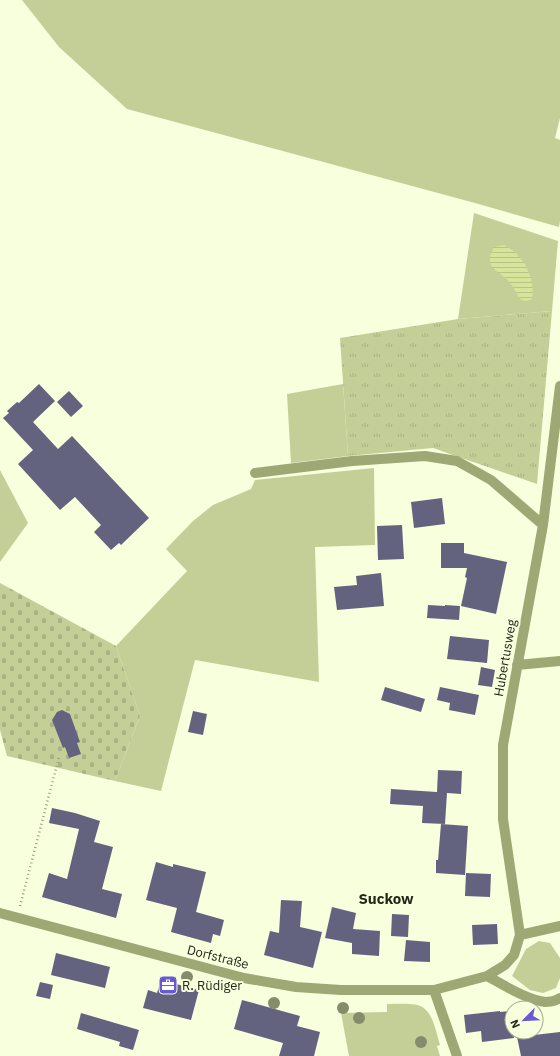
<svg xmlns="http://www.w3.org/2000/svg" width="560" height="1056" font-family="'IBM Plex Sans',sans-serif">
  <defs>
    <pattern id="cemetery-stones" width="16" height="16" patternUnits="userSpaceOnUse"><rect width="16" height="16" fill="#c4cf98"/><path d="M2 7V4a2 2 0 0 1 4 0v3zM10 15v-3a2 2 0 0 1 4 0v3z" fill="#a8b282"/></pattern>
    <pattern id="park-tufts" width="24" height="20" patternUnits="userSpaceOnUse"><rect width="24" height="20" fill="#c4cf98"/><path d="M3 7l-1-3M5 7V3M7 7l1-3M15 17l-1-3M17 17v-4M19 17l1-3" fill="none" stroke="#a8b282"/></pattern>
    <pattern id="water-rules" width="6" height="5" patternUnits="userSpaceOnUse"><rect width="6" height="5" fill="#d6e59b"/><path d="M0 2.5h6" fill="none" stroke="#b8c485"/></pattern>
  </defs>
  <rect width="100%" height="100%" fill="#f7ffdd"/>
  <path fill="#c4cf98" d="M22,0h538v118l-5,20 5,2v81l-1,6 -84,-24 -348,-94 -68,-62z
    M474,213l84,28 -6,70 -94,8z
    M343,384l5,72 -57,7 -4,-69z
    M374,468l1,77 -60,2 4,135 -124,-22 -34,131 -46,-10 25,-65 -24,-70 71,-75 -21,-22 27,-28 20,-16 38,-16 4,-9z
    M0,470l28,53 -28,39z
    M539,941l11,2 10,15v20l-4,10 -13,5 -13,-3 -18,-14 14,-27z
    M387,1004c8,0 27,-1 33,2 13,5 16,26 20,39l-3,1 3,10h-91l-8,-43 46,-1z"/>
  <path fill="url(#cemetery-stones)" d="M0,583l116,63 24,70 -25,65 -108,-25 -7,-26z"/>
  <path fill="url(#park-tufts)" d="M552,311l-15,173 -104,-36 -85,8 -8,-118 118,-19z"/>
  <path fill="url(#water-rules)" d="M504,245l11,7 10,12 6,14 2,15 -1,6 -5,2 -6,-1 -4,-6 -4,-7 -6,-8 -12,-9 -5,-7v-7l4,-9z"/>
  <path fill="#63637f" d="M39,384l16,17 -22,21 25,27 14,-13 77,82 -28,27 -2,-2 -8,7 -17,-18 7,-7 -26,-28 -15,13 -42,-46 15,-14 -30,-32 6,-5 -2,-2 10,-9 2,1z
    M69,391l14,15 -12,11 -14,-15z
    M442,498l3,26 -31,4 -3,-26z
    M402,525l2,34 -26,1 -1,-34z
    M441,543h23v10l43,9 -11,52 -35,-8 6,-28 -2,-1 2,-9h-26z
    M381,573l3,33 -47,4 -3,-23 23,-2 -1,-9z
    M428,605l17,1v-1l15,1 -1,14 -32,-2z
    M450,636l39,4 -2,23 -40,-4z
    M481,667l14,3 -3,17 -14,-2z
    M385,687l40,12 -4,13 -40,-12z
    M440,687l39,8 -4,20 -26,-5 1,-7 -13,-3z
    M62,710l8,4 10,28 -3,1 4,11 -12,4 -4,-11 -2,1 -11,-28 5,-8z
    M193,711l14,3 -4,21 -15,-3z
    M438,770l24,1 -1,23 -14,-1 -2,31 -23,-1 1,-17 -33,-2 1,-15 46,3z
    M52,808l23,5 25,8 -6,21 19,5 -11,42 20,5 -6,24 -74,-21 7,-24 18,6 12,-50 -30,-6z
    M441,824l27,2 -3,49 -29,-2v-13h2z
    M156,862l17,5v-3l33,8 -10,40 28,8 -4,16 -7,-2 -2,9 -40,-11 6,-24 -31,-8z
    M466,873l25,1 -1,23 -25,-1z
    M281,900l21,1 -2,26 22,5 -9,36 -49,-13 6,-24 9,2z
    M332,907l24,6 -3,16 27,2 -1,25 -27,-2v-11l-27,-5z
    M392,914l17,1 -1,22 -17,-1z
    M497,924l1,20 -25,1 -1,-20z
    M406,940l24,2v20l-26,-1z
    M56,953l54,14 -5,21 -54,-13z
    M161,980l38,10 -8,30 -48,-12 5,-18 9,3z
    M40,982l13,3 -3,14 -14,-3z
    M242,1000l58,16 -3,10 23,6 -6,24h-35l4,-13 -49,-14z
    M500,1011v1l10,-1 2,21h1l1,6 -32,4 -1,-11 -15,2 -2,-18z
    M81,1013l58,17 -6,20 -14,-4 1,-4 -43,-13z
    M560,1032v24h-39l-4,-19z"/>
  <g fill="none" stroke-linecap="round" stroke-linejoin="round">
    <path stroke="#979c84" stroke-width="2.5" stroke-dasharray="1 3" stroke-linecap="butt" d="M20,906l39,-149"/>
    <path stroke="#9da875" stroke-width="10" d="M255,473l97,-12 73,-5 32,5 34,19 52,45
      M517,665l43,-4
      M0,913l244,65 52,9 45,3h93l53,-14 18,-11 9,-10 6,-20 -17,-116v-74l40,-220 17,-139
      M520,935l40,-9
      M487,976c17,9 38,23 58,26 5,0 10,-1 15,-4
      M434,990l23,66"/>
  </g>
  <g fill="#858c6b">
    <circle cx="187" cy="977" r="6"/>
    <circle cx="228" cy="987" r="6"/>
    <circle cx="274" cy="1003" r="6"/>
    <circle cx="343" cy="1008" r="6"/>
    <circle cx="359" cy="1018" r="6"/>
    <circle cx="421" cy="1042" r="6"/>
  </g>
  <defs>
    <g id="office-square" transform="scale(1)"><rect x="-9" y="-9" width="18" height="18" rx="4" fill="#695ad4" stroke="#f7ffdd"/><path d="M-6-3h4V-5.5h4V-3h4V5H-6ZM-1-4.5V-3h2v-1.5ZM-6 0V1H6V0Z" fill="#fff"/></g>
  </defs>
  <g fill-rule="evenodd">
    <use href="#office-square" x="168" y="985"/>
  </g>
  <g text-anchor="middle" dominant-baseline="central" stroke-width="4" stroke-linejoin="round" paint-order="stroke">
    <g font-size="13" fill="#24261a" stroke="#f7ffdd">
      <text transform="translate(505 658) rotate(-80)">Hubertusweg</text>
      <text transform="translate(218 957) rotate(14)">Dorfstraße</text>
    </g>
    <g font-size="13" fill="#24261a" stroke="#f7ffdd" text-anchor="start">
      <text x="182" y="985">R. Rüdiger</text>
    </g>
    <g font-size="15" font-weight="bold" fill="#24261a" stroke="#f7ffdd">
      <text x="386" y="898">Suckow</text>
    </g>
  </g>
  <g transform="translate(524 1020) rotate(246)"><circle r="19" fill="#f7ffdd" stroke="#a3a88f"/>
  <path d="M0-3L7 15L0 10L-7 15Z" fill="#695ad4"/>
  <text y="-6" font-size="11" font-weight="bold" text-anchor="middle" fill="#24261a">N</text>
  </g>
</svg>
